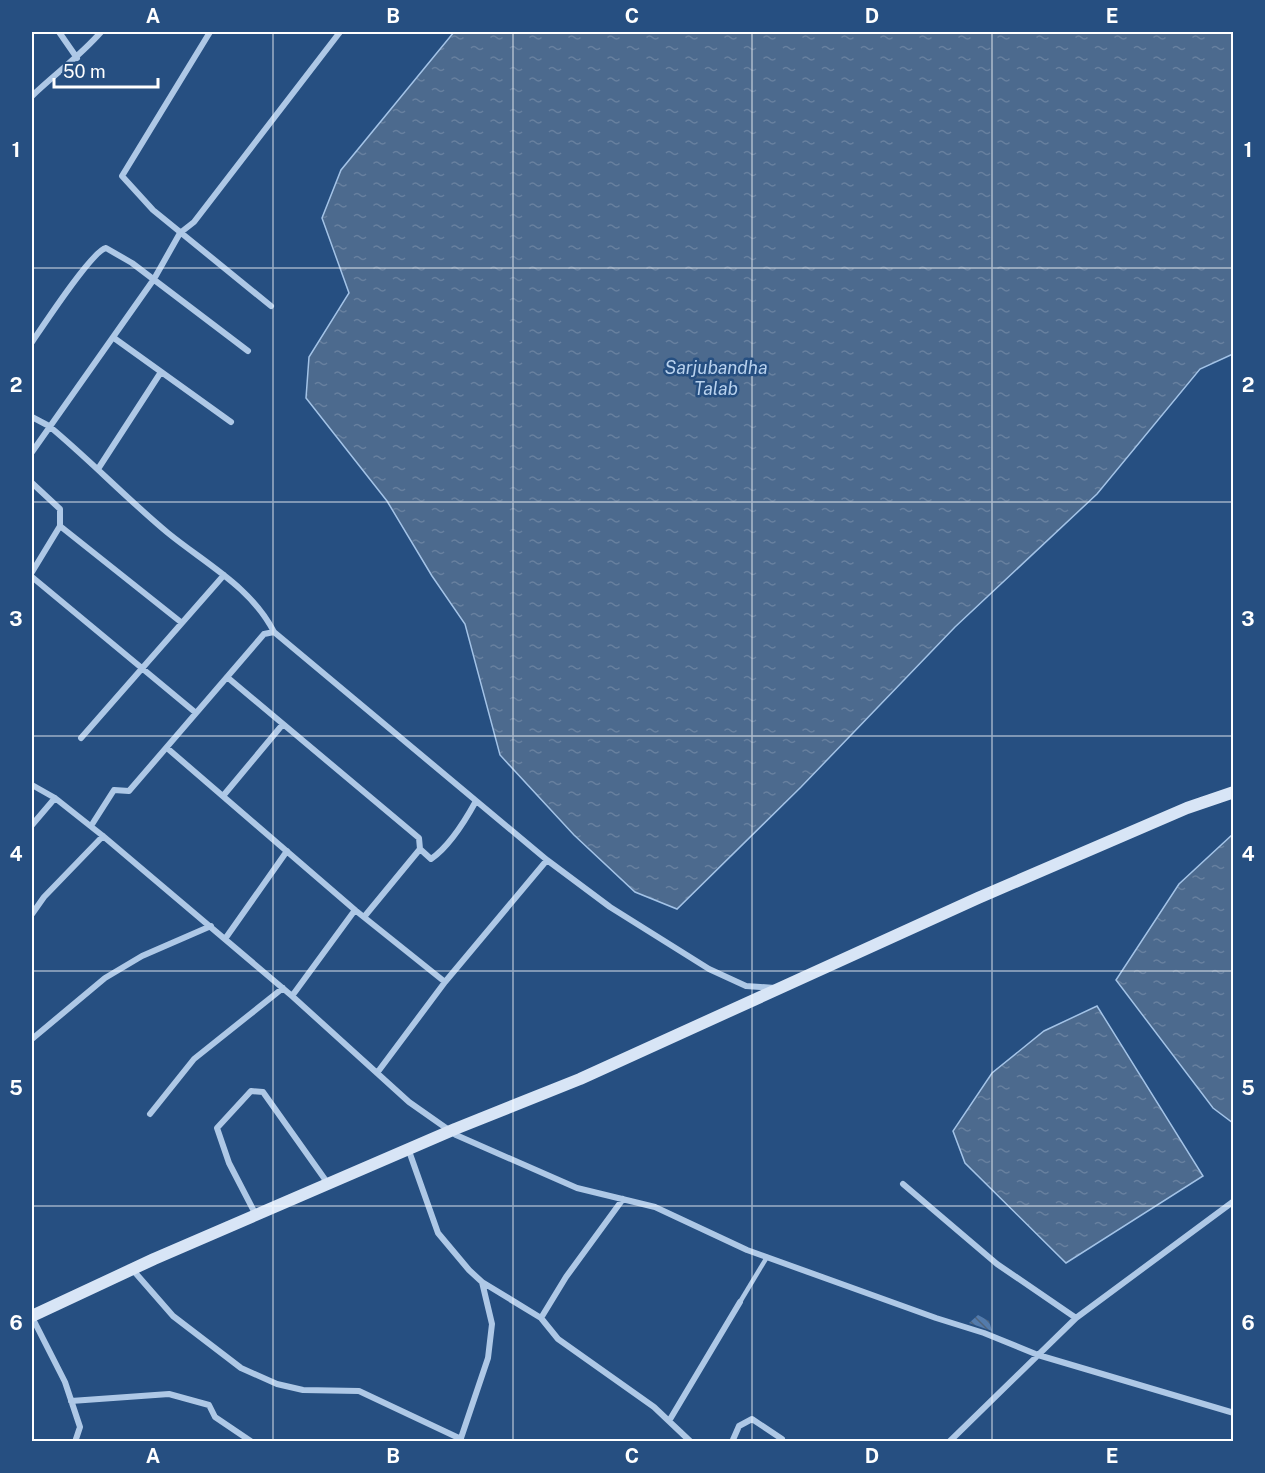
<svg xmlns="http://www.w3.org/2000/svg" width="1265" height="1473" font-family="'Public Sans',sans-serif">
  <defs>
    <pattern id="water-ripples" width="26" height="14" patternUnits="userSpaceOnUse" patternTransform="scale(1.5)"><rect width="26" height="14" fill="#4c6a8e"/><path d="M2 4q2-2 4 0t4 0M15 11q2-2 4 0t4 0" fill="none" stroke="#67809f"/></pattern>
    <pattern id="building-back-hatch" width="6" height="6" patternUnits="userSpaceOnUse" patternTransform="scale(1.5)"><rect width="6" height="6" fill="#537bac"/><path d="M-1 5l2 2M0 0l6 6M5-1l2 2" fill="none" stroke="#50647c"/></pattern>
  </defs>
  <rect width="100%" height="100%" fill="#264f81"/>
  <path fill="url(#water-ripples)" stroke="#a3c3e7" stroke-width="1.5" d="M454,32h779v322l-33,15 -103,125 -142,133 -154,160 -124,122 -42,-17 -61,-57 -74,-80 -35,-131 -33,-48 -45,-75 -81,-103 3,-41 40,-64 -27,-75 19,-48z
    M1233,834h1l-1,289 -20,-15 -97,-128 63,-96z
    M1097,1006l106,170 -137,87 -101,-100 -12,-32 39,-58 52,-42z"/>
  <path fill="url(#building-back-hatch)" d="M978,1315l11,6 3,10 -23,-8z"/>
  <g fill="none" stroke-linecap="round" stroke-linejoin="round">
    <path stroke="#aec8e6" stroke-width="4.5" d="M740,1302l27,-45"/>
    <path stroke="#aec8e6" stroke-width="6" d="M59,32l18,26
      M210,32l-88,144 31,34 118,96
      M32,96c23,-22 48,-40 69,-64
      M114,338l117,84
      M32,342c11,-16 60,-91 74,-94l26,15 116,88
      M32,417l17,9c41,34 78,73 119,107 38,31 83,54 106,99l273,228 63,47 99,62 37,17 29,2
      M32,452l122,-173 26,-46 14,-11 146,-190
      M98,469l63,-97
      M32,483l28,26v17l-28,46
      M60,526l122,97
      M32,577l164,136
      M227,677l192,161 1,11 -56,68
      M81,738l143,-163
      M167,748l188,162 90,72
      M32,785l23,13 48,38 189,160 117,106 47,33 121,53 78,19 92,43 189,68 48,15 54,22 196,58
      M223,796l60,-72
      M32,825l23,-27
      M91,826l23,-36 15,1 135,-157 10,-2
      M420,849l11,10c19,-13 34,-38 45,-58
      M32,914l12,-17 59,-61
      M225,939l62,-88
      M292,996l63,-86
      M32,1039l73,-61 37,-22 69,-30
      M377,1073l68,-91 102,-122
      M150,1114l44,-55 89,-71
      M409,1151l29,82 31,37 13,12 59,36 17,21 96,68 37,35
      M903,1184l94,80 79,54
      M256,1215l-27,-52 -12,-35 34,-37 12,1 66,93
      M132,1269l41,47 68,52 36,16 26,6 56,1 102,48
      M32,1317l33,65 15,45 -5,15
      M541,1318l25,-41 57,-78
      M71,1401l98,-7 40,11 6,12 37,25
      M669,1421l71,-119
      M460,1441l28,-83 4,-34 -10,-42
      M732,1442l7,-16 13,-7 30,20
      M949,1442l127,-124 158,-117"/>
    <path stroke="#d8e5f6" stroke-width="12" d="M32,1316l122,-57 301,-130 125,-50 398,-181 209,-90 47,-16"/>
  </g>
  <path fill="none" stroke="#fff" stroke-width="1.5" stroke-opacity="0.55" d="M273,32v1410M513,32v1410M752,32v1410M992,32v1410M32,268h1202M32,502h1202M32,736h1202M32,971h1202M32,1206h1202"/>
  <g text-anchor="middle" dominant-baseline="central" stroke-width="5" stroke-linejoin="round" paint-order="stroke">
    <g font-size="18" font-style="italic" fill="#b9d2ee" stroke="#264f81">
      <text x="716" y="367">Sarjubandha<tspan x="716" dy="21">Talab</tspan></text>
    </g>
  </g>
  <rect width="1265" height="1473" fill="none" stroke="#264f81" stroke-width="66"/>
  <path d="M54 78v9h104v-9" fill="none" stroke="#ffffff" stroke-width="3"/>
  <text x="63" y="78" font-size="18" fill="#ffffff" stroke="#264f81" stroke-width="4.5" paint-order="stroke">50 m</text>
  <rect x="33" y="33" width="1199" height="1407" fill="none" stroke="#fff" stroke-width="2"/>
  <g font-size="20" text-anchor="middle" font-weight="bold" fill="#fff">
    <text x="153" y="23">A</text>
    <text x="393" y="23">B</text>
    <text x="632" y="23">C</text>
    <text x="872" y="23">D</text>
    <text x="1112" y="23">E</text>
    <text x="16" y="157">1</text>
    <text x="1248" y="157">1</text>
    <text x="16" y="392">2</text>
    <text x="1248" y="392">2</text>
    <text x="16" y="626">3</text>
    <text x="1248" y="626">3</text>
    <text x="16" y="861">4</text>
    <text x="1248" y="861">4</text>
    <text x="16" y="1095">5</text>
    <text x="1248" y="1095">5</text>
    <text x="16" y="1330">6</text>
    <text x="1248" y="1330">6</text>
    <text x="153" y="1463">A</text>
    <text x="393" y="1463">B</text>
    <text x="632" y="1463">C</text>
    <text x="872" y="1463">D</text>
    <text x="1112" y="1463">E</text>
  </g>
</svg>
